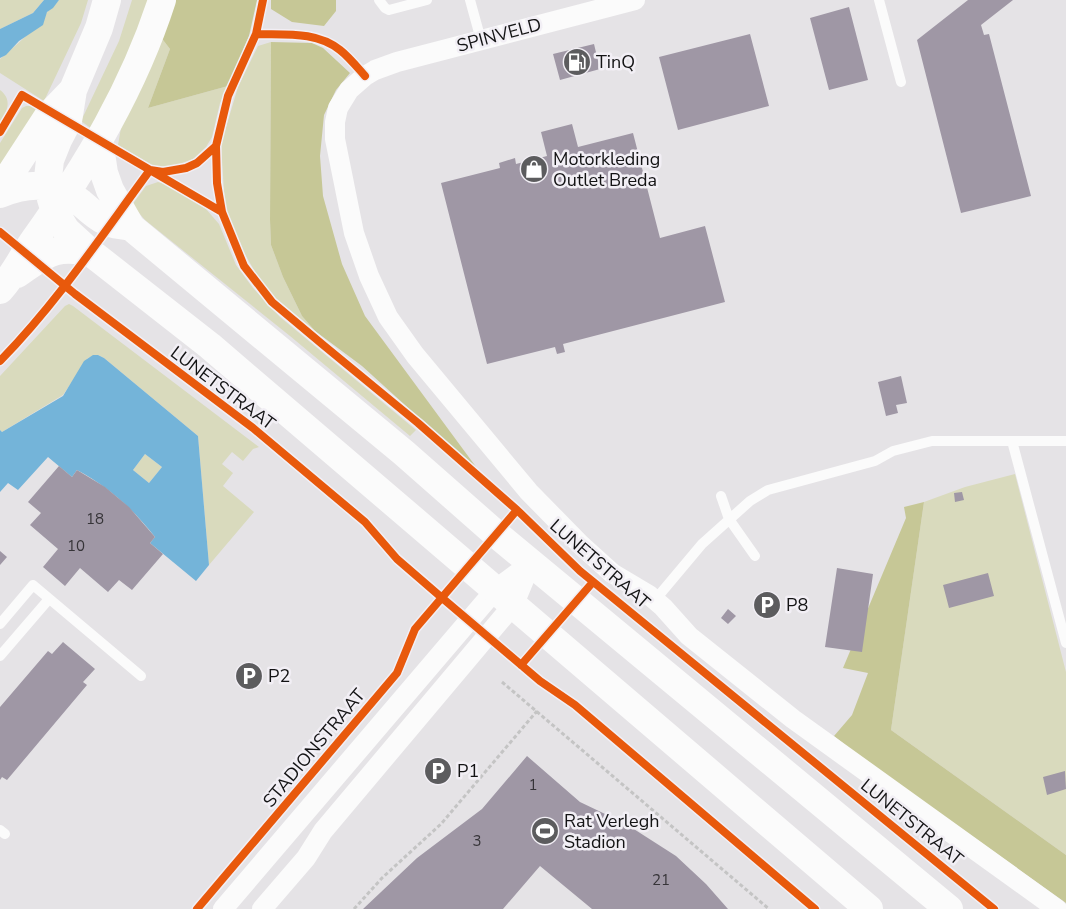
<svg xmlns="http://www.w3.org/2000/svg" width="1066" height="909" font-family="'Nunito Sans',sans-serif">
  <rect width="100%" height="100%" fill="#e5e3e6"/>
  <path fill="#d9dabd" d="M0,0h44l-11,13 -33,16z
    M59,0h29l-7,23 -37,78 -44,-28v-14c13,-11 29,-25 41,-38 3,-3 4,-7 7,-10 4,-4 7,-6 11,-11z
    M132,0h17l-31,80 -26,49 -11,-8 38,-80z
    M160,36l10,13 -22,59 80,-22 -8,17 -8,34 -6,10 -13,12 -19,7 -17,2 -39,-23 4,-23z
    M271,42l-1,178 1,25 12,32 19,39 13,15 -39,-32 -16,-18 -19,-34 -16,-39 -4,-64 17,-57 20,-41z
    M0,90c13,10 7,21 0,33z
    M26,106h5l8,4 -39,60v-27l22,-35z
    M158,182l7,2 41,25 13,15 17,41 17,23 27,29 136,113 -6,6 -120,-100 -145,-116 -13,-15 14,-19z
    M69,304l4,2 186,141 -6,2 -10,12 -11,-9 -10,12 11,9 -10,13 31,26 -45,53 -11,-129 -94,-78 -6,-3 -10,3 -25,37 -61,37 -2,-2v-54l65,-70z
    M145,454l17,13 -13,16 -16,-13z
    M1015,474l51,198v183l-175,-125 33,-228 41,-15z"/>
  <path fill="#c6c796" d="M176,0h81l-8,36 -21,50 -80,22 22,-59 -10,-13z
    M271,0h65v11l-12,15 -32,-4 -21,-13z
    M271,42l41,1 11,5 27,25 -14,17 -12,25 -4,41 3,40 19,68 23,52 117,159 -120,-109 -47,-35 -13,-15 -19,-39 -12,-32 -1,-25z
    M924,502l-33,228 175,125v48l-215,-153 -17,-14 18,-21 16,-42 -25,-5 63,-150 -2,-11z"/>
  <path fill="#74b4d9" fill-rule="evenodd" d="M44,0h15l-6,8 -6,4 -4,13 -24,16 -13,14 -6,3v-29l33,-16z
    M93,355h5l6,3 94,78 11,129 -13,16 -46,-38 5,-6c-22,-28 -46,-50 -78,-67l-5,7 -24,-20 -30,33 -10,-7 -8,9v-62l2,2 61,-36 21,-35zM145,454l17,13 -13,16 -16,-13z"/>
  <path fill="#9f97a5" d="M968,0h45l-32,25 3,10 5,-1 42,162 -70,17 -44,-173z
    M849,7l19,73 -39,10 -19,-72z
    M750,34l19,72 -91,24 -19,-73z
    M594,44l6,25 -40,11 -7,-26z
    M572,124l6,23 55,-14 27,105 45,-12 20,76 -162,42 2,8 -8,2 -2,-7 -68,17 -46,-181 59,-15 -1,-5 16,-5 1,6 31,-8 -6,-24z
    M901,376l6,27 -11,2 2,8 -12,3 -8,-34z
    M59,466l13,11 5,-7 28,17 24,20 26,30 -5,6 13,11 -31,36 -13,-10 -11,12 -28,-24 -15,18 -22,-19 15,-18 -28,-24 11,-12 -13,-11z
    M962,492l2,8 -9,2 -1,-9z
    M0,551l7,6 -7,8z
    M837,568l36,6 -11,78 -37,-5z
    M988,573l6,23 -45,12 -6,-23z
    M728,609l8,7 -8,8 -7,-6z
    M63,642l32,27 -12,13 4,3 -80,95 -5,-3 -2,3v-73l48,-56 4,3z
    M527,756l53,46 46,22 50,32 30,28 22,25h-136l-52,-43 -37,43h-140l54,-51 65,-49z
    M1065,771l1,18 -19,6 -4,-18z"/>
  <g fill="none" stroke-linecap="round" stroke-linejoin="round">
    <path stroke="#c4c4c4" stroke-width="3" stroke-dasharray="4 2.5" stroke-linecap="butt" d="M502,682l267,227
      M354,909l28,-31 59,-54 96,-113"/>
    <path stroke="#fbfbfb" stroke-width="10" d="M379,0l6,8 4,2 38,-10
      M470,0l11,40
      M879,0l22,82
      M1012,441l54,202
      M721,496l8,23 26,37
      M655,600l47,-56 48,-43 18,-11 107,-29 18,-10 39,-10h134
      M0,624l33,-39 108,91
      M0,656l49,-57
      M0,830l5,4"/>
    <path stroke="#fbfbfb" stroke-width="20" d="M635,0l-238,62 -22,8 -10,6 -16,14 -11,18 -3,14v17l19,94 15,43 19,41 27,38 114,137 52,53 31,28 37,22 14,12 26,29 104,83 264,190
      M223,909l273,-320 35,-26
      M262,909l44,-51 17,-27 191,-227 17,-41"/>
    <path stroke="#fbfbfb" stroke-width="28" d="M107,0l-8,28 -26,62 -5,31 -10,19 -8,20 -2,18 3,21 4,13 11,18 24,22 120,94 659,563
      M99,140l5,33 6,17 21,37 273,226 92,81 453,375
      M0,190l48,-74 25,-26
      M0,194c30,-12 54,-12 80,8 7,6 16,15 25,19 7,4 18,4 26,6
      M17,274c30,-20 36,-29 73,-22
      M0,290c14,-15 22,-33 34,-50 53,-74 100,-153 128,-240"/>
    <g stroke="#f2eff5" stroke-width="11">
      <path id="cycleway" d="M263,0l-7,34c29,1 60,-3 84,16 9,7 17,17 25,26
        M0,132l22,-37 128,75 13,2 23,-4 11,-5 19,-17 12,-50 28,-62
        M216,146l1,37 5,29
        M0,232l75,62 178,134 112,94 32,37 44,38 99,84 35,24 240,204
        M0,361c57,-58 102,-126 150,-191l72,42 22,54 28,36 50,42 96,79 99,87 63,61 414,338
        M521,665l72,-83
        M197,909l200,-236 18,-44 102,-119"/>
    </g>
    <use href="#cycleway" stroke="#e8590c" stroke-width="8"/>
  </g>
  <defs>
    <g id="fuel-disc" transform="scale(1.4375)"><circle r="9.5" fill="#5c5c5e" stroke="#f2eff5"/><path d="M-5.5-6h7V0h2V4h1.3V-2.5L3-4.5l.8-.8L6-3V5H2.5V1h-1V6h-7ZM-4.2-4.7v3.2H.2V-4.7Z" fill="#fff"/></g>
    <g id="shop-disc" transform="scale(1.4375)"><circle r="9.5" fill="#5c5c5e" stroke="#f2eff5"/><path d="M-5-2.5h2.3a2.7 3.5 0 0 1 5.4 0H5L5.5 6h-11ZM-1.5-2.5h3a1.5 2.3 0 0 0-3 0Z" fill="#fff"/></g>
    <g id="parking-disc" transform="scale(1.4375)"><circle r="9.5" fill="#5c5c5e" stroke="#f2eff5"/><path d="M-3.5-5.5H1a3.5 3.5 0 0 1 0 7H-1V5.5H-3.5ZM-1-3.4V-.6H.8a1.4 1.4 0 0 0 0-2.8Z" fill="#fff"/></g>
    <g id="stadium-disc" transform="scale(1.4375)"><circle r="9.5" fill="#5c5c5e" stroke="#f2eff5"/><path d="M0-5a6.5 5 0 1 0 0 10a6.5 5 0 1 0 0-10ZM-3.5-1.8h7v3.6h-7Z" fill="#fff"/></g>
  </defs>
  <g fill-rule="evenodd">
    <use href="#fuel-disc" x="577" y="62"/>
    <use href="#shop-disc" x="534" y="169"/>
    <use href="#parking-disc" x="767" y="605"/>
    <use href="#parking-disc" x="249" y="676"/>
    <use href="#parking-disc" x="438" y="771"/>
    <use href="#stadium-disc" x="545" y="831"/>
  </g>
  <g text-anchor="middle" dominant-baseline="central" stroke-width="5" stroke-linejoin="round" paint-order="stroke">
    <g font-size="15" fill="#363438">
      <text x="95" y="519">18</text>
      <text x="76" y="546">10</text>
      <text x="533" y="785">1</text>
      <text x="477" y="841">3</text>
      <text x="661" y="880">21</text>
    </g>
    <g font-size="18" fill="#131314" stroke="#f2eff5">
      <text transform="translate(499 35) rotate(-15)">SPINVELD</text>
      <text transform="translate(223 388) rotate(37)">LUNETSTRAAT</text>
      <text transform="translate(600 564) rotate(41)">LUNETSTRAAT</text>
      <text transform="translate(314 748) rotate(-50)">STADIONSTRAAT</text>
      <text transform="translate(912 822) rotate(39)">LUNETSTRAAT</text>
    </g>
    <g font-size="18" fill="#131314" stroke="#f2eff5" text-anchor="start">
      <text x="596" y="62">TinQ</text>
      <text x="553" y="159">Motorkleding<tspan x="553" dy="21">Outlet Breda</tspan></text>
      <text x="786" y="605">P8</text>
      <text x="268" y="676">P2</text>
      <text x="457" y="771">P1</text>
      <text x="564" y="821">Rat Verlegh<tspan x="564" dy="21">Stadion</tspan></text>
    </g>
  </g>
</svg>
